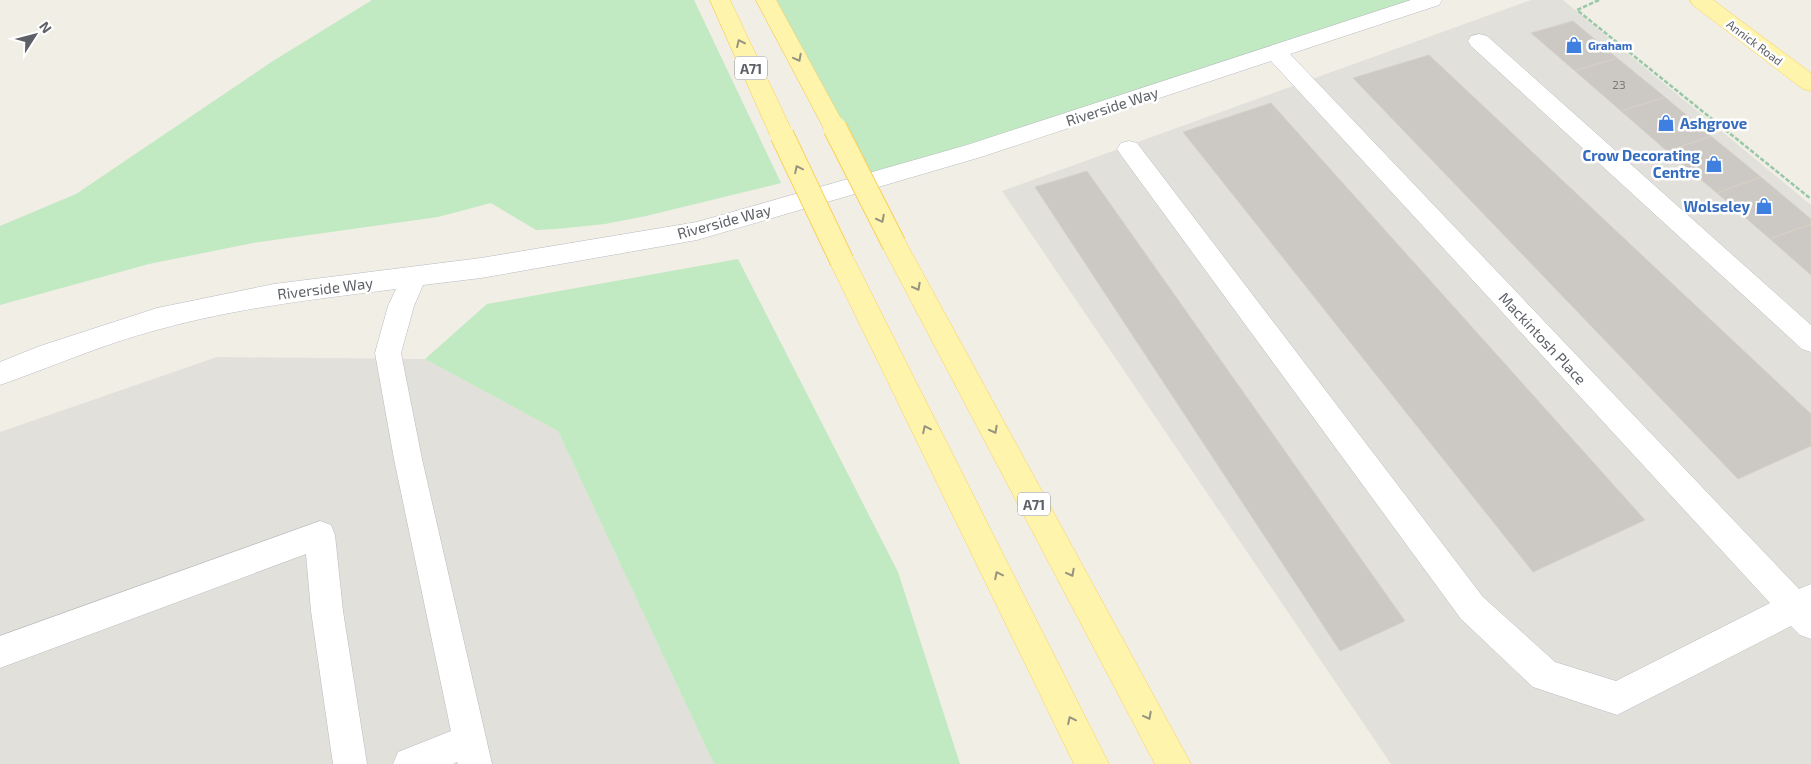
<svg xmlns="http://www.w3.org/2000/svg" width="1811" height="764" font-family="'Exo 2',sans-serif">
  <rect width="100%" height="100%" fill="#f1eee6"/>
  <path fill="#e1e0da" d="M1531,0h32l248,205v559h-420l-389,-573z
    M217,357l208,2 133,72 156,333h-714v-332z"/>
  <path fill="#c1e9c2" d="M372,0h322l87,183 -135,33 -41,8 -49,5 -20,1 -45,-27 -53,14 -185,26 -104,21 -149,41v-79l76,-32 197,-133z
    M774,0h658l-572,178z
    M738,259l160,313 62,192h-246l-156,-333 -133,-72 62,-55z"/>
  <path fill="#ccc8c3" stroke="#d6d1c4" d="M1573,21l44,37 -42,13 -44,-38z
    M1429,55l382,359v32l-73,33 -385,-401z
    M1617,58l48,39 -44,14 -46,-40z
    M1665,97l46,39 -44,15 -46,-40z
    M1271,103l374,417 -112,52 -350,-440z
    M1711,136l50,41 -44,16 -50,-42z
    M1087,171l318,450 -65,30 -305,-464z
    M1761,177l50,42v5l-41,15 -53,-46z
    M1811,224v51l-41,-36z"/>
  <g fill="none" stroke-linecap="round" stroke-linejoin="round">
    <g stroke="#b8bbc0" stroke-width="1">
      <path id="minor" d="M1411,0h31l-3,5 -149,49 509,535 12,-5v55l-11,-4 -9,-9 -174,89 -84,-28 -72,-68 -340,-464 -4,-6 4,-6 8,-2 8,2 346,454 72,65 61,19 154,-78 -499,-542 -290,96 -284,83 -216,38 -58,7 -9,21 -13,47 21,106 70,305h-34l-1,-2 -4,2h-60l5,-12 53,-21 -57,-272 -19,-106 13,-47 8,-17c-80,10 -161,19 -239,41 -54,14 -105,37 -157,55v-23l40,-16 117,-38 117,-24 207,-26 216,-36 270,-77z
        M1479,34l8,2 324,289v27l-9,-3 -331,-303 -3,-5 3,-5z
        M320,521l11,4 4,10 8,76 24,153h-34l-22,-153 -5,-57 -306,114v-32z"/>
    </g>
    <g stroke="#fad155" stroke-width="1">
      <path id="major" d="M710,0h20l64,135 -4,6 -8,2 -8,-2 -4,-6z
        M756,0h20l70,128 -3,6 -8,2 -8,-2z
        M1690,0h23l98,73v18l-8,-2 -110,-84z
        M894,234l9,3 288,527h-36l-274,-520 4,-7z
        M842,251l9,3 4,7 254,503h-35l-245,-503 4,-7z"/>
    </g>
    <path stroke="#98c8a8" stroke-width="2.5" stroke-dasharray="4.5 2" stroke-linecap="butt" d="M1599,0l-22,10 234,189"/>
    <use href="#minor" fill="#fff" fill-rule="evenodd"/>
    <use href="#major" fill="#fff4ac" fill-rule="evenodd"/>
    <g stroke="#fad155" stroke-width="25" stroke-linecap="butt">
      <path id="major-bridge" d="M835,128l59,116
        M782,135l60,126"/>
    </g>
    <use href="#major-bridge" stroke="#fff4ac" stroke-width="23"/>
  </g>
  <defs><path id="oneway-chevron" d="M-2-3.5L2.5 0L-2 3.5" fill="none" stroke-width="1.6" stroke-linecap="round" stroke-linejoin="round" transform="scale(1.25)"/></defs>
  <g stroke="#96947f">
    <use href="#oneway-chevron" transform="translate(740 43) rotate(-115)"/>
    <use href="#oneway-chevron" transform="translate(798 58) rotate(62)"/>
    <use href="#oneway-chevron" transform="translate(798 169) rotate(-116)"/>
    <use href="#oneway-chevron" transform="translate(881 219) rotate(63)"/>
    <use href="#oneway-chevron" transform="translate(917 287) rotate(62)"/>
    <use href="#oneway-chevron" transform="translate(926 429) rotate(-116)"/>
    <use href="#oneway-chevron" transform="translate(994 430) rotate(62)"/>
    <use href="#oneway-chevron" transform="translate(1071 573) rotate(62)"/>
    <use href="#oneway-chevron" transform="translate(998 575) rotate(-116)"/>
    <use href="#oneway-chevron" transform="translate(1148 716) rotate(62)"/>
    <use href="#oneway-chevron" transform="translate(1071 720) rotate(-116)"/>
  </g>
  <defs>
    <g id="shop-bare" transform="scale(1.35)"><path d="M-5-2.5h2.3a2.7 3.5 0 0 1 5.4 0H5L5.5 6h-11ZM-1.5-2.5h3a1.5 2.3 0 0 0-3 0Z" fill="#3f7fe0" stroke="#fff" stroke-width="2.5" paint-order="stroke"/></g>
  </defs>
  <g fill-rule="evenodd">
    <use href="#shop-bare" x="1574" y="45"/>
    <use href="#shop-bare" x="1666" y="123"/>
    <use href="#shop-bare" x="1714" y="164"/>
    <use href="#shop-bare" x="1764" y="206"/>
  </g>
  <g text-anchor="middle" dominant-baseline="central" stroke-width="5" stroke-linejoin="round" paint-order="stroke">
    <g font-size="12" fill="#5d6167" stroke="#fff">
      <text transform="translate(1755 42) rotate(37)">Annick Road</text>
    </g>
    <g font-size="12" font-weight="bold" fill="#366cbe" stroke="#fff" text-anchor="start">
      <text x="1588" y="45">Graham</text>
    </g>
    <g font-size="12" fill="#797b7e">
      <text x="1619" y="84">23</text>
    </g>
    <g fill="#fff" stroke="#8e9095" stroke-width="1">
      <rect x="735" y="56.5" width="32" height="23" rx="4"/>
      <rect x="1018" y="492.5" width="32" height="23" rx="4"/>
    </g>
    <g font-size="14" font-weight="bold" fill="#5d6167">
      <text x="751" y="68">A71</text>
      <text x="1034" y="504">A71</text>
    </g>
    <g font-size="15" fill="#5d6167" stroke="#fff">
      <text transform="translate(1112 106) rotate(-18)">Riverside Way</text>
      <text transform="translate(724 221) rotate(-15)">Riverside Way</text>
      <text transform="translate(325 288) rotate(-7)">Riverside Way</text>
      <text transform="translate(1543 338) rotate(47)">Mackintosh Place</text>
    </g>
    <g font-size="15" font-weight="bold" fill="#366cbe" stroke="#fff" text-anchor="end">
      <text x="1680" y="123" text-anchor="start">Ashgrove</text>
      <text x="1700" y="155">Crow Decorating<tspan x="1700" dy="17">Centre</tspan></text>
      <text x="1750" y="206">Wolseley</text>
    </g>
  </g>
  <g transform="translate(35 35) rotate(54)" stroke="#ffffff" stroke-width="4" paint-order="stroke">
  <path d="M0-4L9 19L0 12L-9 19Z" fill="#5d6167"/>
  <text y="-8" font-size="14" font-weight="bold" text-anchor="middle" fill="#5d6167">N</text>
  </g>
</svg>
